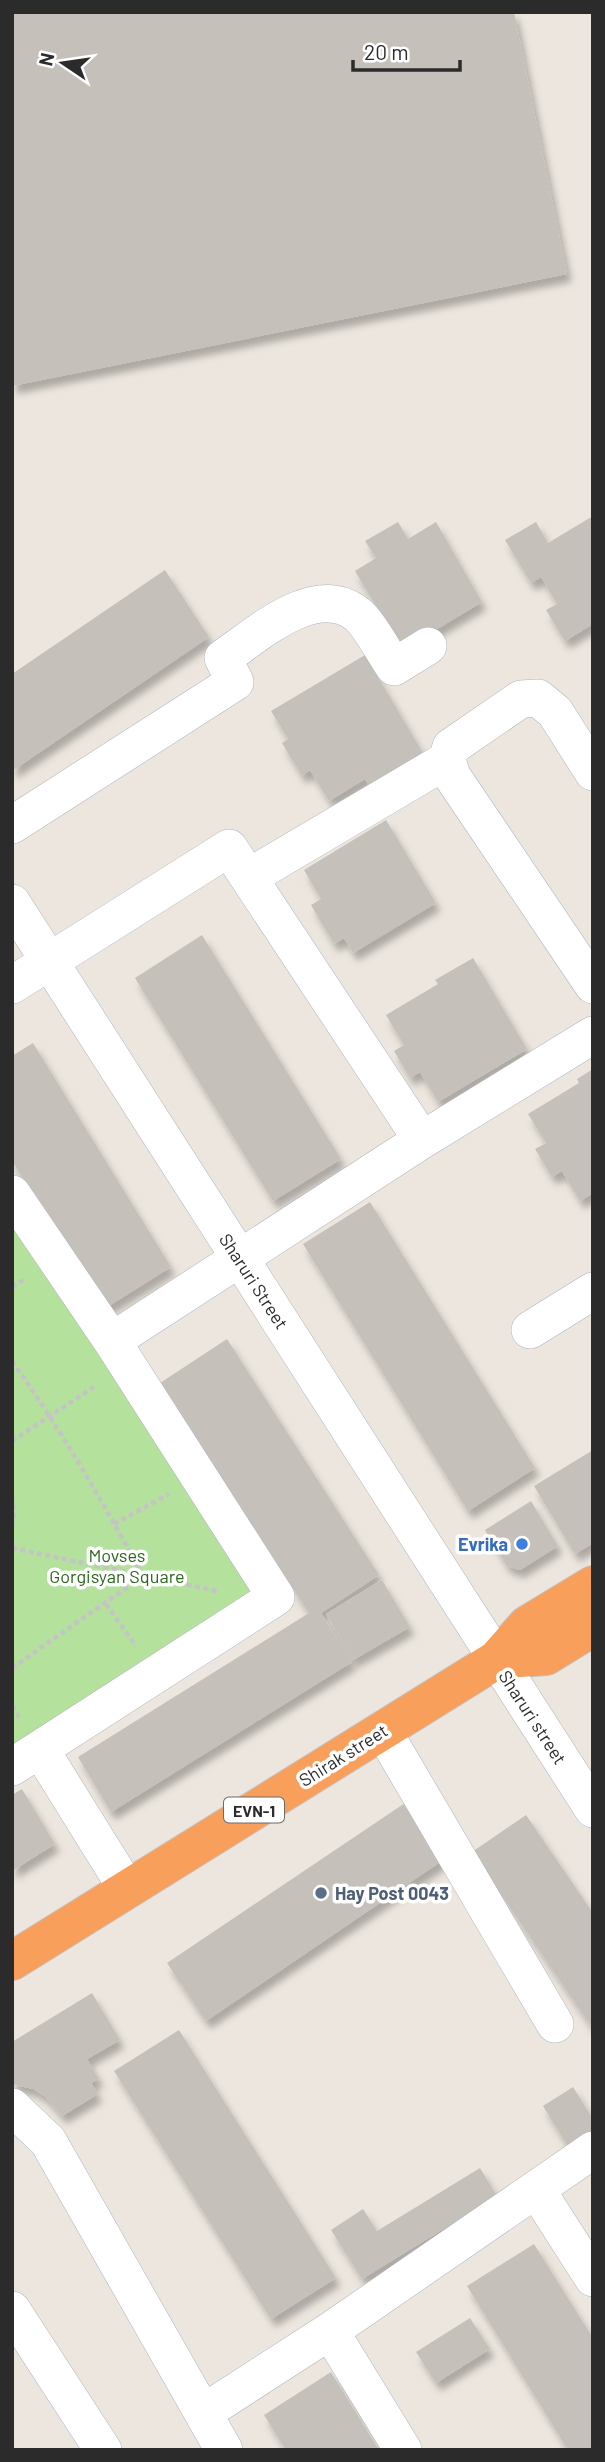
<svg xmlns="http://www.w3.org/2000/svg" width="605" height="2462" font-family="Barlow,sans-serif">
  <defs>
    <filter id="shadow"><feDropShadow dx="4.5" dy="8" stdDeviation="3.5" flood-color="#0004"/></filter>
  </defs>
  <rect width="100%" height="100%" fill="#ece6de"/>
  <path fill="#b4e19c" d="M12,1213l253,383 -253,160z"/>
  <path fill="#c5c0b9" filter="url(#shadow)" d="M12,12h502l53,262 -555,112z
    M593,516v108l-28,17 -19,-31 11,-6 -16,-27 -10,6 -26,-43 31,-18 12,21z
    M398,522l10,17 28,-17 46,80 -80,48 -47,-79 21,-13 -11,-17z
    M165,570l44,67 -197,134v-97z
    M365,655l58,98 -54,33 -4,-7 -36,22 -19,-31 -8,6 -20,-33 6,-4 -17,-28z
    M386,820l50,83 -83,50 -9,-15 -10,6 -23,-39 10,-6 -17,-29z
    M202,935l139,224 -68,42 -138,-223z
    M473,958l54,91 -89,53 -18,-30 -10,6 -16,-27 10,-6 -18,-30 52,-31 -3,-4z
    M33,1043l138,224 -67,42 -92,-148v-105z
    M593,1069v124l-13,8 -18,-30 -10,6 -17,-28 11,-6 -18,-29 51,-31 -2,-4z
    M370,1202l165,266 -67,43 -165,-267z
    M227,1339l152,236 -58,38 31,49 -241,150 -33,-55 231,-144 -149,-230z
    M593,1450v93l-18,11 -41,-68z
    M531,1501l27,45 -38,24 -13,-4 -22,-36z
    M382,1580l28,47 -57,33 -27,-46z
    M22,1789l33,55 -43,27v-76z
    M405,1803l38,57 -237,161 -39,-58z
    M526,1815l67,98v116l-121,-177z
    M92,1993l28,47 -33,19 12,20 -8,4 7,11 -36,22 -16,-19 -13,-8 -21,-5v-42z
    M179,2030l157,248 -65,41 -157,-248z
    M573,2087l20,32v18l-22,14 -28,-45z
    M480,2168l17,28 -135,83 -31,-49 32,-21 14,22z
    M534,2244l59,94v112h-25l-101,-164z
    M470,2318l20,31 -54,34 -20,-31z
    M331,2372l48,78h-93l-22,-35z"/>
  <g fill="none" stroke-linecap="round" stroke-linejoin="round">
    <g stroke="#b1b4be" stroke-width="38">
      <path id="minor" d="M593,772l-38,-60 -17,-14 -17,1 -70,48 -4,13 5,16 141,209
        M12,825l223,-143 -12,-24c34,-23 92,-77 134,-44 11,8 28,40 37,53l34,-21
        M249,877l198,-117
        M12,903l581,906
        M12,985l217,-137 193,292
        M12,1194l100,147 164,256 -264,170
        M530,1330l63,-39
        M112,1341l310,-201 171,-105
        M383,1731l172,293
        M40,1749l87,140
        M12,2107l36,34 176,309
        M536,2189l57,89
        M12,2310l91,140
        M330,2331l73,119
        M203,2413l127,-82 263,-181"/>
    </g>
    <g stroke="#c4c4c4" stroke-width="40">
      <path id="highway" d="M496,1660l50,-4 47,-29
        M12,1961l484,-301 31,-35 66,-40"/>
    </g>
    <path stroke="#c4c4c4" stroke-width="4.5" stroke-dasharray="5 3.5" stroke-linecap="butt" d="M12,1287l14,-9
      M12,1361c49,69 91,141 131,215
      M12,1441l85,-56
      M12,1496l2,18 -2,12
      M114,1524l55,-30
      M12,1548l205,43
      M106,1604l30,42
      M12,1668l131,-92
      M12,1706l9,14"/>
    <use href="#minor" stroke="#fff" stroke-width="37"/>
    <use href="#highway" stroke="#f99f5c" stroke-width="38"/>
  </g>
  <circle fill="#3f7fe0" stroke="#fff" stroke-width="2.5" cx="522" cy="1544" r="7"/>
  <circle fill="#5c6f8a" stroke="#fff" stroke-width="2.5" cx="321" cy="1893" r="7"/>
  <g text-anchor="middle" dominant-baseline="central" stroke-width="7" stroke-linejoin="round" paint-order="stroke">
    <rect fill="#fff" stroke="#6b6b6b" stroke-width="2" x="224" y="1797.5" width="60" height="25" rx="5"/>
    <g font-size="16" font-weight="bold" fill="#2b2b2b">
      <text x="254" y="1810">EVN-1</text>
    </g>
    <g font-size="18" fill="#2b2b2b" stroke="#fff">
      <text transform="translate(254 1281) rotate(57)">Sharuri Street</text>
      <text transform="translate(533 1717) rotate(57)">Sharuri street</text>
      <text transform="translate(343 1755) rotate(-32)">Shirak street</text>
    </g>
    <g font-size="18" font-weight="bold" fill="#366cbe" stroke="#fff" text-anchor="end">
      <text x="508" y="1544">Evrika</text>
    </g>
    <g font-size="18" fill="#2c661d" stroke="#fff">
      <text x="117" y="1555">Movses<tspan x="117" dy="21">Gorgisyan Square</tspan></text>
    </g>
    <g font-size="18" font-weight="bold" fill="#4e5e75" stroke="#fff" text-anchor="start">
      <text x="335" y="1893">Hay Post 0043</text>
    </g>
  </g>
  <rect width="605" height="2462" fill="none" stroke="#2b2b2b" stroke-width="28"/>
  <g transform="translate(63 63) rotate(283)" stroke="#ffffff" stroke-width="5" paint-order="stroke">
  <path d="M0-5L12 26L0 18L-12 26Z" fill="#2b2b2b"/>
  <text y="-10" font-size="19" font-weight="bold" text-anchor="middle" fill="#2b2b2b">N</text>
  </g>
  <path d="M353 60v10h107v-10" fill="none" stroke="#2b2b2b" stroke-width="3.5"/>
  <text x="364" y="60" font-size="21" fill="#2b2b2b" stroke="#ffffff" stroke-width="5" paint-order="stroke">20 m</text>
</svg>
